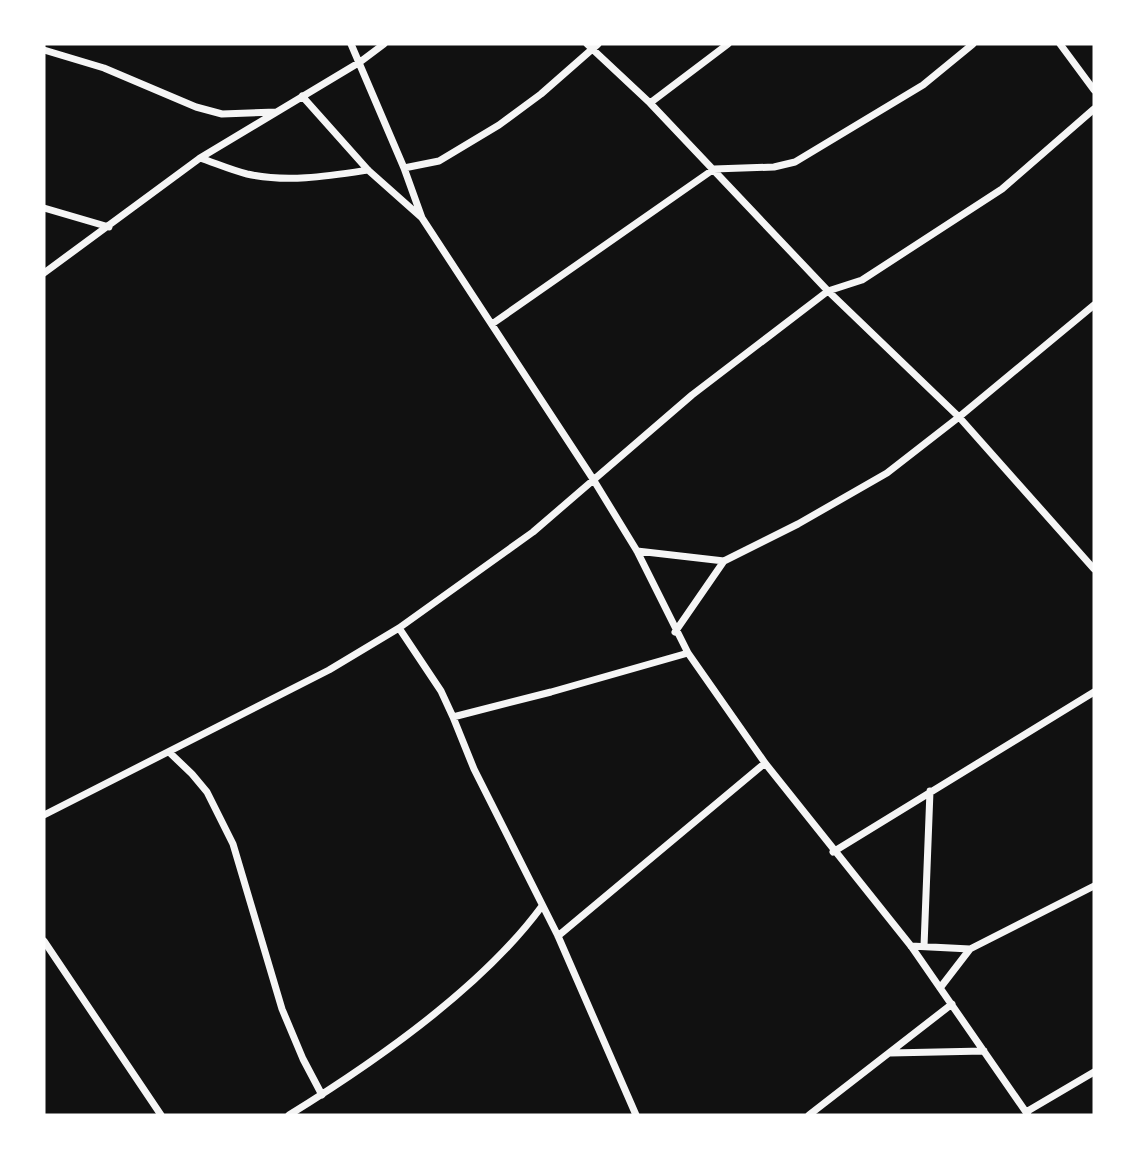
<svg xmlns="http://www.w3.org/2000/svg" width="1138" height="1159" font-family="Signika,sans-serif">
  <rect width="100%" height="100%" fill="#111"/>
  <g fill="none" stroke-linecap="round" stroke-linejoin="round">
    <path stroke="#f5f5f5" stroke-width="7" d="M351,44l53,124 18,50 171,261 44,72 51,102 77,110 146,183 117,169
      M587,44l63,59 178,188 131,126 135,152
      M1060,44l34,46
      M44,50l60,18 92,39 26,7 54,-2
      M302,96l66,74 54,48
      M650,103l78,-59
      M200,158c15,5 31,12 47,16 40,9 82,2 121,-4
      M404,168l35,-7 60,-36 42,-31 57,-50
      M44,208l65,19
      M44,273l156,-115 160,-96 24,-18
      M492,324l222,-155 60,-2 21,-5 128,-77 50,-41
      M637,551l87,10
      M399,628l42,63 12,26 21,52 84,167 78,179
      M675,632l49,-71 74,-37 89,-51 72,-56 135,-112
      M453,717l98,-25 137,-39
      M169,752l23,22 15,18 26,52 49,165 21,50 19,36
      M44,815l285,-145 70,-42 134,-96 159,-137 136,-104 34,-11 140,-91 92,-80
      M833,852l261,-160
      M558,936l207,-173
      M44,941l117,174
      M911,946l59,3
      M924,946l6,-155
      M940,988l30,-39 124,-63
      M890,1053l94,-2
      M1026,1112l68,-40
      M289,1115c86,-53 193,-127 253,-209
      M809,1115l143,-111"/>
  </g>
  <rect width="1138" height="1159" fill="none" stroke="#ffffff" stroke-width="91"/>
</svg>
